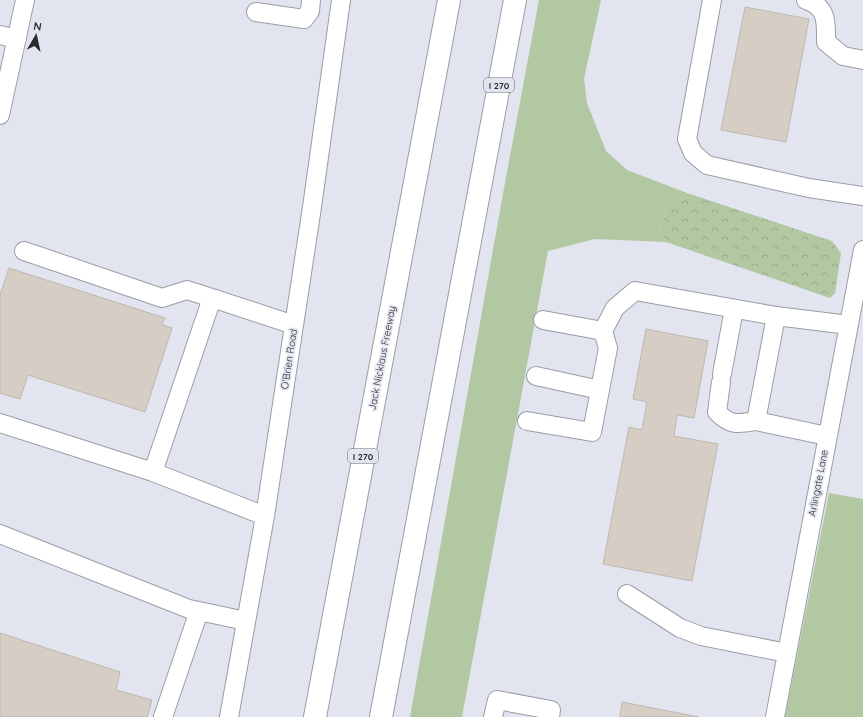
<svg xmlns="http://www.w3.org/2000/svg" width="863" height="717" font-family="Quicksand,sans-serif">
  <defs>
    <pattern id="forest-crowns" width="20" height="18" patternUnits="userSpaceOnUse"><rect width="20" height="18" fill="#b1c8a2"/><path d="M2 6a3 3 0 1 1 6 0M12 15a3 3 0 1 1 6 0" fill="none" stroke="#98ac8c"/></pattern>
  </defs>
  <rect width="100%" height="100%" fill="#e2e5ef"/>
  <path fill="#b1c8a2" d="M539,0h62l-17,79 3,24 19,48 21,19 60,23 -19,13 -8,22 6,14 -71,-3 -47,12 -86,466h-52l92,-518z
    M829,493l34,6v218h-78z"/>
  <path fill="url(#forest-crowns)" d="M687,193l145,48 9,12 -6,40 -5,5 -164,-56 -6,-14 8,-22z"/>
  <path fill="#d6cec5" stroke="#beb7af" d="M745,7l64,12 -23,123 -65,-12z
    M9,268l156,50 -3,7 10,3 -27,84 -117,-37 -8,24 -20,-6v-98z
    M646,329l62,12 -14,77 -17,-3 -3,21 44,8 -26,137 -89,-17 26,-137 13,3 5,-28 -14,-3z
    M0,633l120,39 -4,18 36,10 -5,17h-147z
    M622,702l77,15h-79z"/>
  <g fill="none" stroke-linecap="round" stroke-linejoin="round">
    <g stroke="#9a9da7" stroke-width="20">
      <path id="minor" d="M712,0l-25,139 6,14 14,12 102,23 54,8
        M806,0c22,7 20,23 20,42l17,14 20,4
        M256,12l48,7 6,-8 1,-11
        M0,35l17,4
        M0,115l25,-115
        M24,251l138,47 25,-8 25,8
        M776,316l-20,105 71,15
        M543,320l60,11 12,-23 20,-17 141,25 73,9
        M722,374l12,-65
        M536,376l64,14 8,-42 -5,-17
        M721,382l-4,30c13,14 22,12 39,9
        M527,421l65,11 8,-42
        M0,423l153,49 112,44
        M153,472l59,-174 82,27
        M0,534l189,75 57,12
        M627,594l53,34 21,8 86,17
        M163,717l36,-106
        M229,717l36,-201 47,-309 29,-207
        M493,717l4,-17 54,10 -1,7
        M775,717l88,-467"/>
    </g>
    <g stroke="#9a9da7" stroke-width="24">
      <path id="highway" d="M315,717l134,-717
        M381,717l134,-717"/>
    </g>
    <use href="#minor" stroke="#fff" stroke-width="18"/>
    <use href="#highway" stroke="#fff" stroke-width="22"/>
  </g>
  <g text-anchor="middle" dominant-baseline="central" stroke-width="3.5" stroke-linejoin="round" paint-order="stroke">
    <g fill="#e2e5ef" stroke="#606268" stroke-width="1">
      <rect x="484" y="78" width="30" height="14" rx="3"/>
      <rect x="348" y="449" width="30" height="14" rx="3"/>
    </g>
    <g font-size="9" font-weight="bold" fill="#292a2e">
      <text x="499" y="85">I 270</text>
      <text x="363" y="456">I 270</text>
    </g>
    <g font-size="10" fill="#292a2e" stroke="#e2e5ef">
      <text transform="translate(382 358) rotate(-79)">Jack Nicklaus Freeway</text>
      <text transform="translate(289 359) rotate(-81)">O'Brien Road</text>
      <text transform="translate(818 483) rotate(-79)">Arlingate Lane</text>
    </g>
  </g>
  <g transform="translate(36 36) rotate(9)" stroke="#e2e5ef" stroke-width="3" paint-order="stroke">
  <path d="M0-3L7 15L0 10L-7 15Z" fill="#292a2e"/>
  <text y="-6" font-size="11" font-weight="bold" text-anchor="middle" fill="#292a2e">N</text>
  </g>
</svg>
